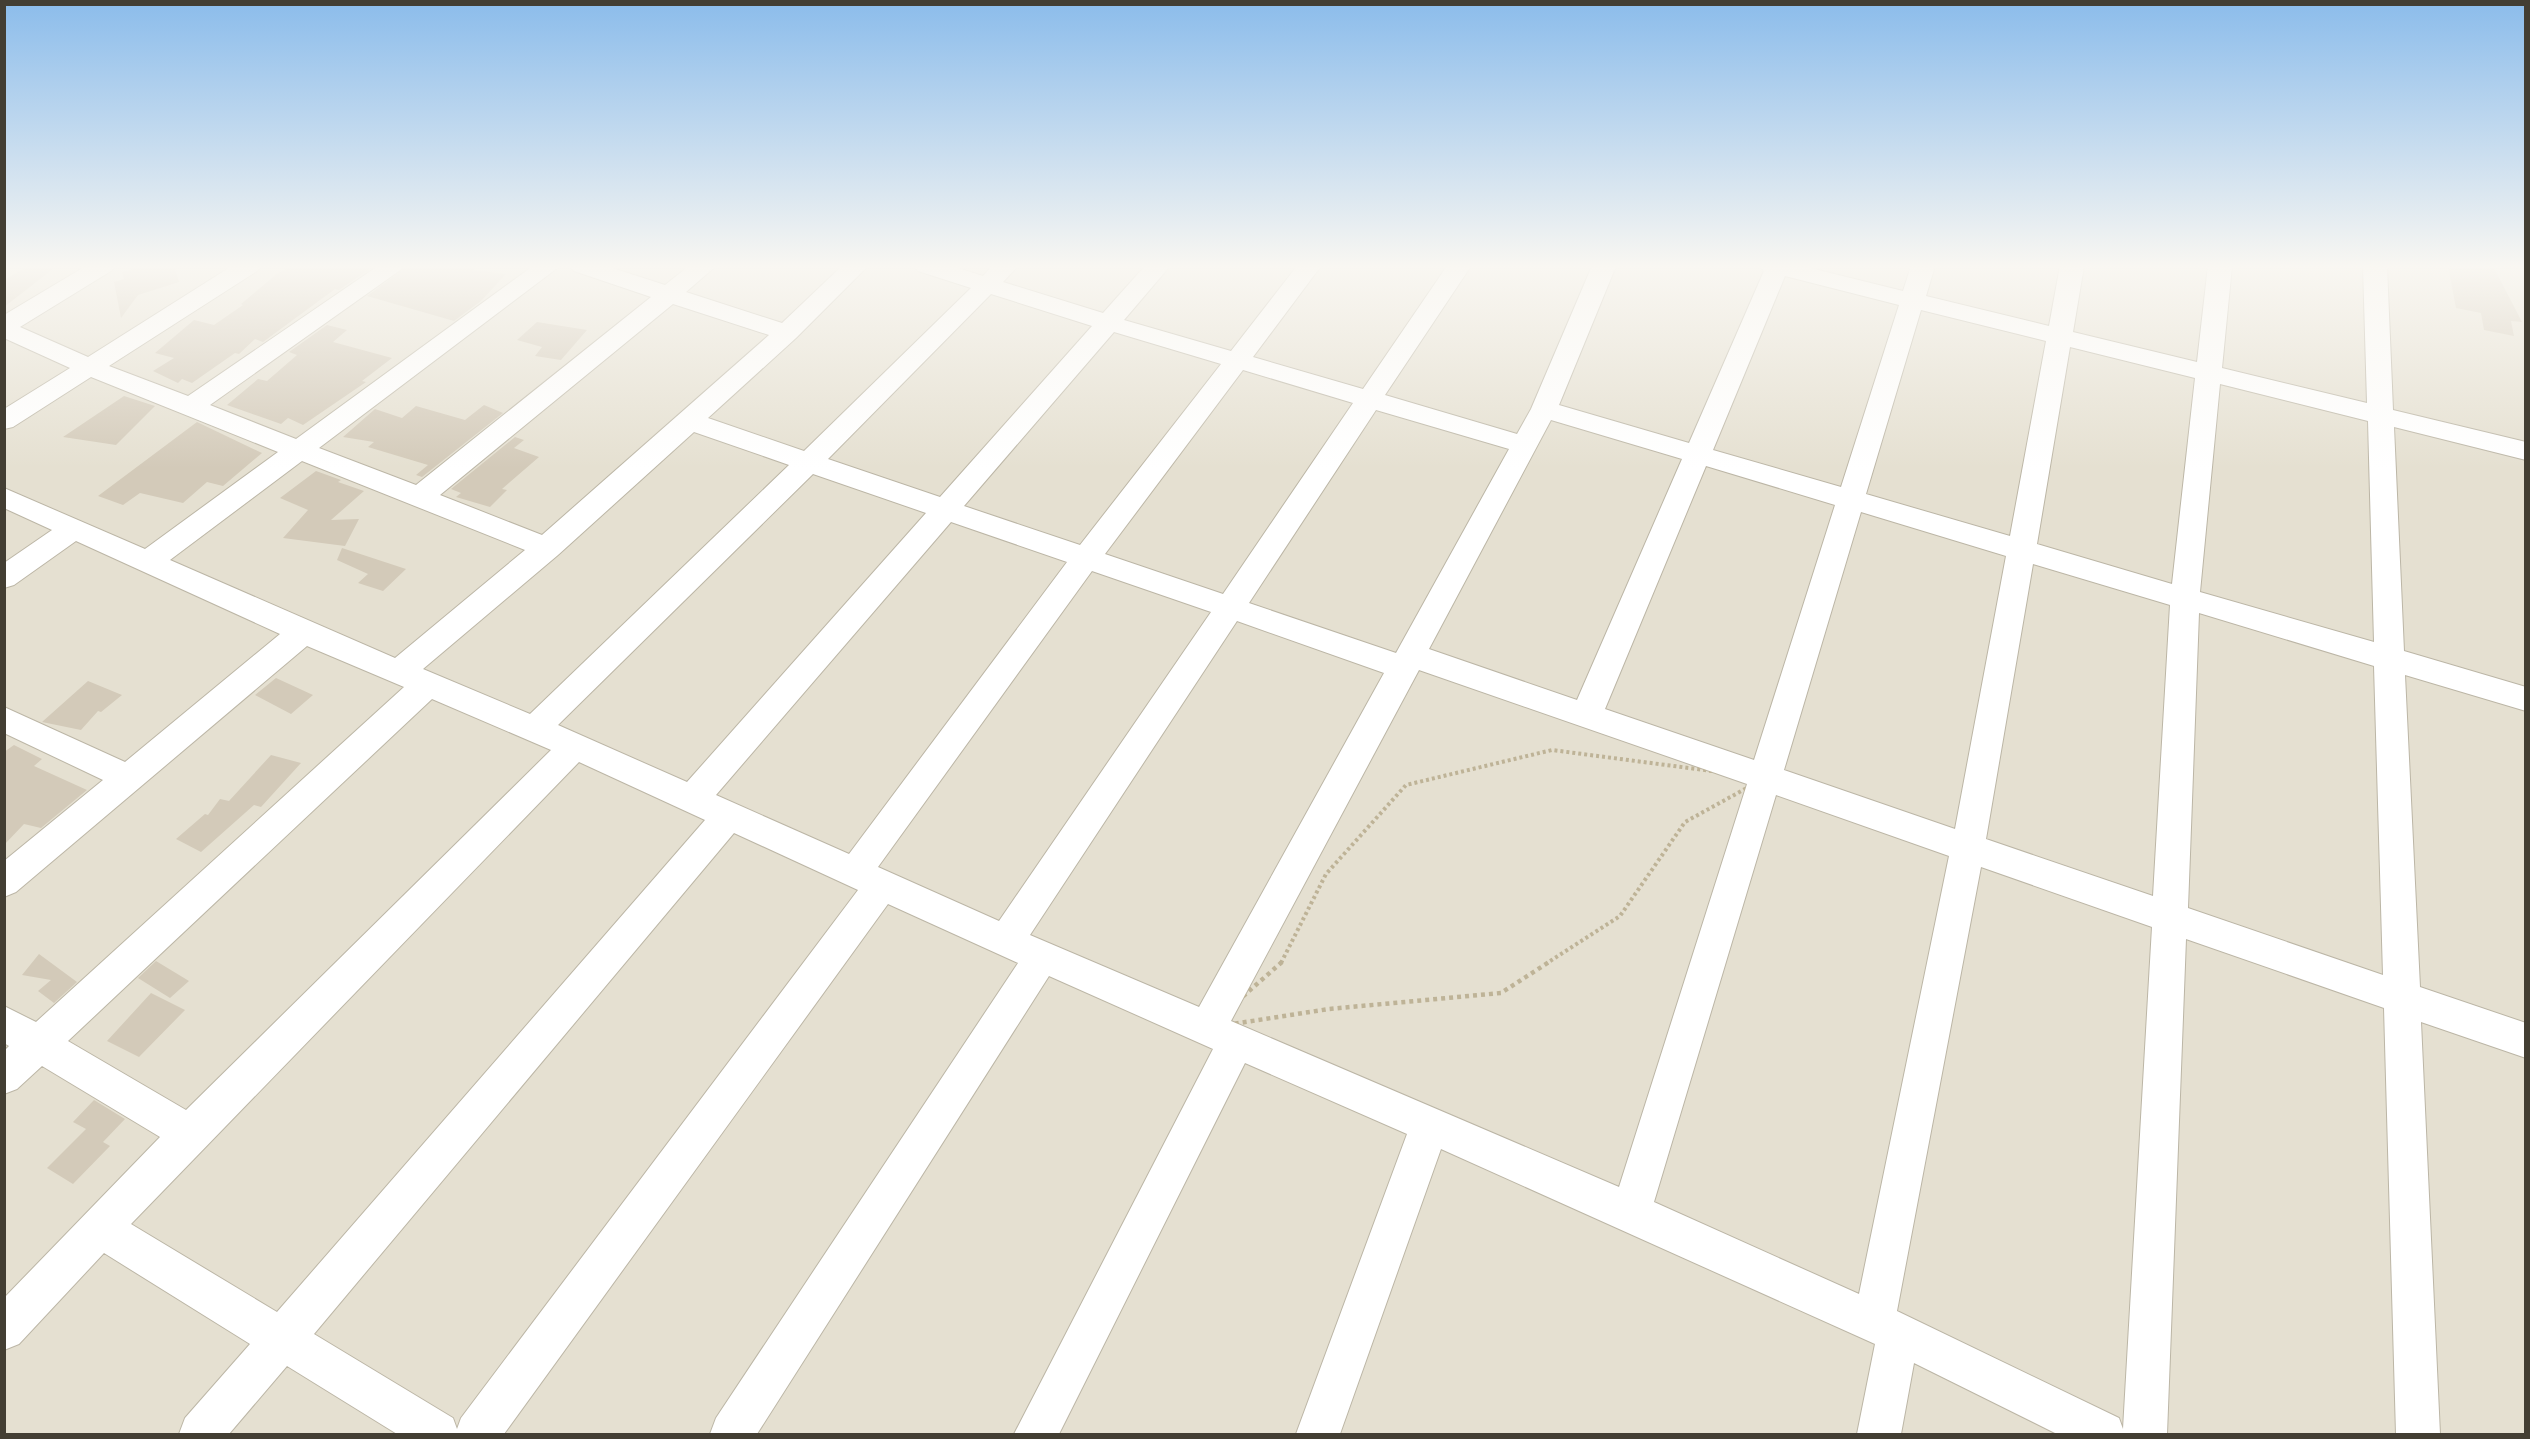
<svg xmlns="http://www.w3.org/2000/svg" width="2530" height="1439" font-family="'Asap Condensed',sans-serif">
  <rect width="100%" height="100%" fill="#f1eee3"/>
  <path fill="#e5e0d1" d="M5,266h2520v1168h-2520z"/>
  <path fill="#d3cab9" d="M28,266h29l-53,41v-27z
    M143,266h31l5,16 -41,13 -17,23 -7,-36 10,-3 -2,-7z
    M292,266h82l-35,24 -4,-1 -72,53 -8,-3 -16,15 -4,-1 -43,30 -10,-4 -4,4 -25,-12 21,-13 -19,-5 39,-33 20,5 29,-20 -2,-1 37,-31z
    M408,266h70l-4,4 32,4 -25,27 -27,20 -87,-25z
    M2448,266l46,2 28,54 -11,-1 3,15 -30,-6 -3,-17 -25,-5z
    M537,322l50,8 -26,30 -26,-4 7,-9 -25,-7z
    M327,325l20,5 -14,12 59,16 -30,23 4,1 -63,43 -15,-7 -7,6 -54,-19 31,-26 9,2 30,-26 -8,-3z
    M124,396l31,10 -39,39 -53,-8z
    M484,405l19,8 -81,64 -6,-2 12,-10 -60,-18 6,-5 -31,-5 32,-28 27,9 14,-12 49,14z
    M197,422l65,31 -39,33 -16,-4 -24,21 -43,-10 -17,12 -25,-9z
    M515,437l9,3 -10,8 25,9 -37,32 5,1 -17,17 -34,-10 5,-4 -10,-4z
    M316,471l25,9 -3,2 26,9 -33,29 28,-1 -14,27 -62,-8 25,-28 -28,-12z
    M342,548l64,21 -23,22 -25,-8 10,-9 -31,-14z
    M276,678l37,17 -22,19 -36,-19z
    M88,681l34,14 -21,17 -3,-1 -17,19 -39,-8z
    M14,745l28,14 -8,7 53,24 -46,38 -17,-4 -20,21v-93z
    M271,755l30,8 -40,44 -7,-2 -53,47 -25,-13 29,-25 3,1 12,-16 9,2z
    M39,954l38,28 -23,21 -16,-12 13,-11 -29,-5z
    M156,961l33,20 -19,17 -32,-20z
    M151,993l34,17 -46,47 -32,-16z
    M94,1100l31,19 -22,23 7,4 -37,38 -26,-16 39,-39 -13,-7z"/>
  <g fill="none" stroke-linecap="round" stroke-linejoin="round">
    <g stroke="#bcb6a6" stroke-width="2">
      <path id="minor" d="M86,266h29l-4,5 -91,56 68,30 144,-91h29l-4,5 -148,95 79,30 190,-130h28l-196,139 86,34 237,-173h27l-241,182 97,37 235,-188 -77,-26 -4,-5h36l59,19 24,-19h27l-30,26 96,31 60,-57h26l-72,72 -88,80 96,33 167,-163 -53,-17 -4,-5h37l32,10 9,-10h26l-15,16 100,31 42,-47h25l-46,54 107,31 66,-85h24l-68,91 110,32 84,-123h24l-86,129 132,39 14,-25 61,-143h24l-57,139 130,38 75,-172 -4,-5h42l101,25 8,-25h24l-9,30 123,30 11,-60h24l-11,66 124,30 11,-96h24l-10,102 145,35 -4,-137h24l6,144 133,32v18l-132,-33 10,224 122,36v24l-121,-36 15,312 106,36v35l-105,-36 19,412h-44l-12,-426 -198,-69 -19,495h-110l-143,-71 -13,71h-44l18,-90 -434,-195 -101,285h-44l111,-300 -162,-71 -186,371h-45l199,-385 -164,-73 -292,458h-47l6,-16 302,-455 -130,-59 -384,530h-107l-110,-68 -58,68h-50l6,-16 65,-74 -146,-91 -85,91 -15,6v-52l156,-161 -118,-71 -25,23 -13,5v-43l5,-5 -5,-3v-37l32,16 368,-335 -97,-41 -291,246 -12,5v-36l99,-81 -99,-47v-26l121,55 155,-128 -204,-93 -62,44 -10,3v-25l48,-33 -48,-22v-20l141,61 133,-97 -187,-75 -78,50 -9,2v-20l66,-41 -66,-30v-23zM1785,276l114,29 -58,182 -128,-37zM991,294l101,32 -152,171 -112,-38zM673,304l96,31 -227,200 -102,-40zM1921,310l125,31 -36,195 -144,-42zM1114,332l107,32 -141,181 -116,-39zM2070,347l125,31 -23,206 -135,-40zM1243,370l110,33 -130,191 -118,-40zM2220,384l148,37 6,221 -174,-50zM1376,410l133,39 -113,204 -147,-50zM1551,420l131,39 -105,241 -148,-51zM694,432l95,33 -259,249 -107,-45 135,-114zM302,461l223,89 -130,108 -225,-98zM1706,466l129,39 -81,255 -149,-51zM813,474l113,39 -239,269 -129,-57zM1861,512l145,44 -51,273 -171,-59zM951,522l116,40 -218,292 -133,-59zM2033,564l137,41 -17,291 -167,-57zM1092,571l119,41 -212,309 -121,-54zM2199,613l175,53 9,309 -195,-67zM1237,621l147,52 -185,334 -169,-72zM1419,670l328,114 -128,403 -388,-166zM432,699l119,51 -365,360 -118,-69zM579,762l126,58 -428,492 -146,-88zM1776,795l173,61 -90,438 -205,-92zM734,833l124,57 -397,528 -4,11 -4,-11 -139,-84zM1981,867l171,60 -29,502 -4,-11 -222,-107z"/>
    </g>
    <path stroke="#beb397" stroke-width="4" stroke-dasharray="3 3" stroke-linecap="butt" d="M1281,963l45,-89 80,-89 146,-35 213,28 -80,44 -65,94 -73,47"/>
    <path stroke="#beb397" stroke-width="4.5" stroke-dasharray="4 4" stroke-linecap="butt" d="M1282,962l-75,66 122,-19 172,-16 48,-31"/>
    <use href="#minor" fill="#fff" fill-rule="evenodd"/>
  </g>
  <linearGradient id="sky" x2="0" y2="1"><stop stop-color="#8bbceb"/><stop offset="0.57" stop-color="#f9f7f2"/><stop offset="1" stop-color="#f9f7f2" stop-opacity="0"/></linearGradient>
  <rect width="2530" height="468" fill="url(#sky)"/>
  <rect width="2530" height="1439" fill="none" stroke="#433e33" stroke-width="12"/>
</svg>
